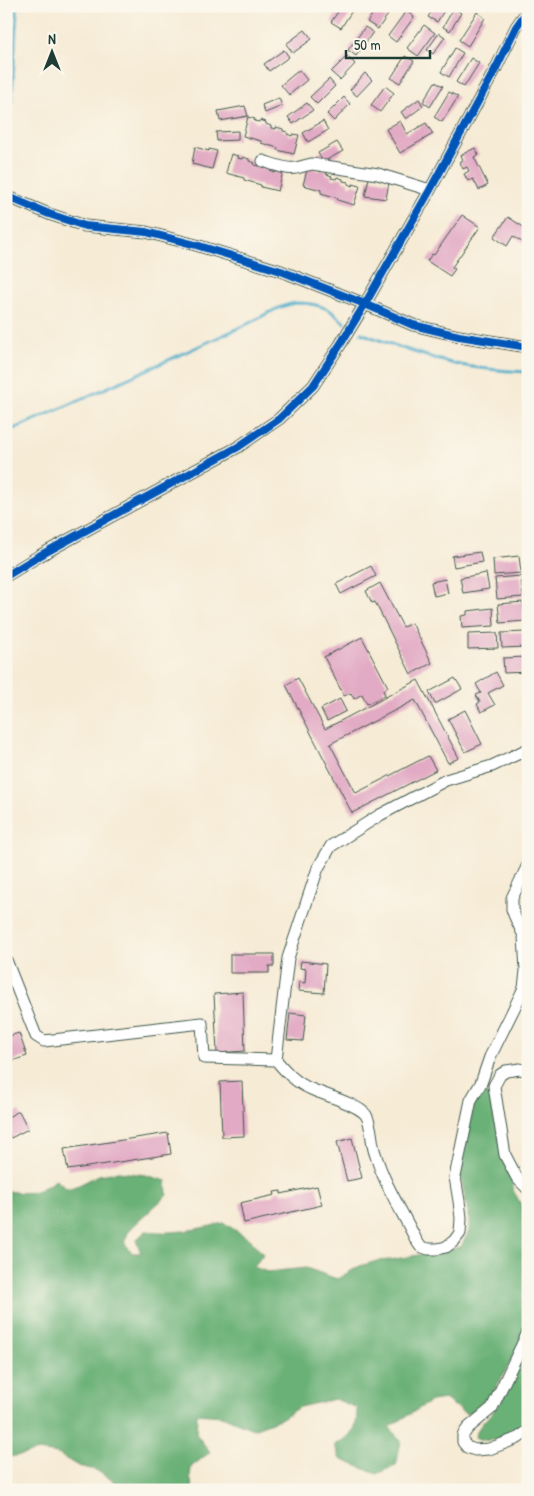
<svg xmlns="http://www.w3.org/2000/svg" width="534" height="1496" font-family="'Patrick Hand',sans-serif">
  <rect width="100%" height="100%" fill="#fbf7ec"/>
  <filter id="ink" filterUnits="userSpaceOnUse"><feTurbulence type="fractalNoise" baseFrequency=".02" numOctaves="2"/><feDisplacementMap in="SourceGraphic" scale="10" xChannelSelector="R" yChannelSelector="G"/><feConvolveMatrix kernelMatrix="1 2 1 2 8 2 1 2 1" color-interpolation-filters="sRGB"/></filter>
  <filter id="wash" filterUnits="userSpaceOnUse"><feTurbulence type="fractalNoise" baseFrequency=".0096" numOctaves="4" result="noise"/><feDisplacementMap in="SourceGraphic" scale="20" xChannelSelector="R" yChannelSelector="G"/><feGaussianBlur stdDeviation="1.12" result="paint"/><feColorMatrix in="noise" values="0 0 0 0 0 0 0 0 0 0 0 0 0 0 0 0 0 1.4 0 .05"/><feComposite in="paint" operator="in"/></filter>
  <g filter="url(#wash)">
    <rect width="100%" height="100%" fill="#f6ebd5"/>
    <path fill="#6bb177" stroke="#457756" d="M485,1092l4,5 15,63 9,22v8l10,18 5,4v110l-17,39 -27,47 -18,6 -21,-15 -14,2 -42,26 12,14 -5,24 -19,9 -37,-15 -5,-14c19,-10 22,-16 22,-37l-22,-9 -36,8 -17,11 -29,11 -31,-13 -25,-2 -1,20 14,18 -19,15 -1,10 3,13h-65l-32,-20 -18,-4 -20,-12 -20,-3 -16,4 -16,2v-266c25,3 29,3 50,-11l11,9 12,-4 20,-10 19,-3 28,3 20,6 1,14 -37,34 -6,13 8,11h9l-5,-13 10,-9c25,4 53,-2 78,-8l25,16 14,15 -9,13 13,5 39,-4 31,11 23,-13 17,-5 14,-1 70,-13 8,-16v-14l-8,-40 1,-21 13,-56 5,-7z
      M528,1346v81c-15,8 -37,19 -53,10 2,-12 19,-24 25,-35 12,-17 19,-37 28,-56z"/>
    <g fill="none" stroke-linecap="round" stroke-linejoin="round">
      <path stroke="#4bacca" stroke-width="3" d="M6,166l4,-38 7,-115 -1,-7
        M361,333c31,12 62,23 94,31 24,5 49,7 73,8
        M6,432c78,-33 155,-69 233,-104 17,-7 40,-24 59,-25 9,0 21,2 29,6 7,3 12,10 18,14"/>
    </g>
    <g id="blocks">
      <path fill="#e2aac4" d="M342,6h13l-14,22 -10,-6z
        M378,6h16l-16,23 -11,-7z
        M435,6h12l-10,16 -9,-5z
        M454,8l7,5 -11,18 -7,-4z
        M406,11l8,6 -18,25 -8,-6z
        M477,12l8,6 -17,28 -9,-6z
        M424,25l11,8 -17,23 -11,-8z
        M365,27l8,5 -17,24 -8,-6z
        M305,30l7,9 -19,14 -7,-9z
        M439,33l6,4 -12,17 -6,-4z
        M455,48l8,5 -14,24 -8,-5z
        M284,50l5,7 -20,14 -5,-7z
        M347,56l8,8 -15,16 -9,-8z
        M405,56l9,5 -14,22 -9,-5z
        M471,58l8,5 -15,24 -8,-5z
        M299,70l8,10 -18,15 -8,-10z
        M365,73l7,7 -15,16 -7,-6z
        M329,79l6,7 -18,18 -7,-7z
        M435,82l8,4 -13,21 -7,-5z
        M385,86l9,7 -14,19 -9,-7z
        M449,92l9,5 -16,25 -8,-5z
        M344,97l6,7 -16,17 -7,-7z
        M279,98l3,8 -17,7 -3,-8z
        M419,99l4,7 -17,13 -5,-7z
        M307,103l6,7 -20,14 -5,-7z
        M245,106l3,10 -28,5 -2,-10z
        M248,117l7,2 -1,2 5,1 1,-2 6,2v2l5,2v2l5,1v-2l7,2v2l5,1 -1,2 5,2 1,-2 6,1 -5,19 -17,-4 1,-2 -17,-5v-2l-18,-5z
        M323,121l5,9 -20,12 -5,-9z
        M400,121l7,13 19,-11 7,11 -33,19 -14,-24z
        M238,131v9l-21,1 -1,-9z
        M337,142l6,9 -20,11 -5,-9z
        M195,147l14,4v-2l8,2 -5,18 -20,-5z
        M475,148l4,7 -5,2 14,28 -9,5 -6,-11 -5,2 -4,-7 5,-3 -2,-4 -4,2 -3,-7 3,-2 -2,-5z
        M231,154l7,2 -1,2 5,1 1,-2 6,2v2l6,2 -1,2 5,1v-2l7,2v2l5,1 -1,2 5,2 1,-2 7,1 -5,19 -17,-4v-2l-17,-5v-2l-18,-5z
        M308,166l12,5v-2l7,2 -1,3 6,2 -1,2 5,1 1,-2 6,2v2l5,1v2l4,2 1,-2 7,2 -6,19 -17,-5 1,-2 -17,-5v-3l-18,-5z
        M369,178l20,4 -3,17 -21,-3z
        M462,215l18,12 -28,40 3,2 -5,7 -23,-15 5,-7 2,1z
        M508,217l20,13v16l-15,-10 -6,10 -13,-9z
        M480,552l2,10 -28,5 -2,-11z
        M519,556l2,17 -27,2 -1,-16z
        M371,566l5,10 -35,18 -5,-10z
        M486,573l3,16 -26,4 -3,-15z
        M521,576l2,21 -26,2 -2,-21z
        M445,579l3,14 -14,3 -3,-14z
        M380,583l23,44 9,-4 20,40 -21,11 -36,-72 -3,1 -6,-12z
        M523,602l2,19 -25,2 -2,-19z
        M493,608l1,18 -32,2 -1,-12 6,-1v-4z
        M526,632v15l-24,1 -1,-15z
        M497,633l1,15 -30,1v-15z
        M362,637l26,50 -5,3 2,5 -18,9 -5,-10 -8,5 -3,-6 -7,3 -20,-39z
        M527,657l1,15 -24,1 -1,-15z
        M496,672l7,13 -15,8 7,12 -14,7 -4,-8 3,-2 -4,-7 5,-2 -5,-9z
        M298,678l27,51 93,-49 41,78 -11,5 -33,-63 -85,44 26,49 72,-37 8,14 -84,43 -66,-128z
        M455,678l7,11 -27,15 -6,-12z
        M340,699l6,12 -19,10 -6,-12z
        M465,710l17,34 -17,8 -17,-33z
        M230,954h44v12h-5v7h-39z
        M301,961l25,3 -2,29 -26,-2 1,-9 6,1 1,-14 -6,-1z
        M243,992l2,59 -28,2 -3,-59z
        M290,1013l16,2 -3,26 -16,-1z
        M19,1033l8,23 -21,7v-26z
        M242,1081l2,55 -22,1 -2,-55z
        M19,1111l9,18 -17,9 -5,-9v-11z
        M168,1133l3,21 -103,16 -4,-21z
        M352,1138l10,40 -15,3 -10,-39z
        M317,1186l5,19 -78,18 -4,-20 35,-8 -1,-3 7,-1v3z"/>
    </g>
  </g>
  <g filter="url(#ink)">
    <use href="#blocks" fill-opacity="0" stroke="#3f574c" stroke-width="1"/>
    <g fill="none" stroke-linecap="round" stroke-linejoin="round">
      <g stroke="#3f574c" stroke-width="13">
        <path id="minor" d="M263,161c10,3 23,9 33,7 5,-1 10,-3 16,-4l66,10 52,16
          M6,196l43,18 36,12 61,6 50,13 85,26 84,33 48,21 46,11 69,11
          M6,576l33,-20 199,-109 41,-28 34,-33 27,-41 25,-41 65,-114 66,-122 20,-41 12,-17
          M6,960l30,76 8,5 158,-18 2,35 72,2c10,12 20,23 35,29 13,6 47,15 55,26 6,9 5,28 9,38 9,31 27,58 41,87l4,6 8,3h9l9,-2 8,-6 6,-8 1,-15 -2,-17 -4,-24 16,-77 10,-17 9,-26 34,-69 2,-17 -2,-35 -9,-19 -3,-8v-11l16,-33
          M276,1060l12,-102 30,-90 13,-22 49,-31 66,-35 46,-14 36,-17
          M528,1071l-8,-2 -14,2 -6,4 -6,11 11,69 12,23 11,11
          M528,1332l-36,76 -24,20 -5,7v7l4,5 8,3 14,-1 29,-11 10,-7"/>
      </g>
      <use href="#minor" stroke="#fff" stroke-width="11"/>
      <g stroke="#fbf7ec" stroke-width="11">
        <path id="cycleway" d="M6,196l43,18 36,12 61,6 50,13 85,26 84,33 48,21 46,11 69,11
          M6,576l33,-20 199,-109 41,-28 34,-33 27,-41 25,-41 65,-114 66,-122 20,-41 12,-17"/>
      </g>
      <use href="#cycleway" stroke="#0057b8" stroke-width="8"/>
    </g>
  </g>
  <rect width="534" height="1496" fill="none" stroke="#fbf7ec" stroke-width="25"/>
  <g transform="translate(52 52)" stroke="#fbf7ec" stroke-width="4" paint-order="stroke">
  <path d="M0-4L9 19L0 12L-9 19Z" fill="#1f3d34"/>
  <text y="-8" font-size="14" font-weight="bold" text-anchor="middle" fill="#1f3d34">N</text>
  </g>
  <path d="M346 50v8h84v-8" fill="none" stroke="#1f3d34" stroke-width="2.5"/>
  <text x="354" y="50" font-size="15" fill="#1f3d34" stroke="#fbf7ec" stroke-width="4" paint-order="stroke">50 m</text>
</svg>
